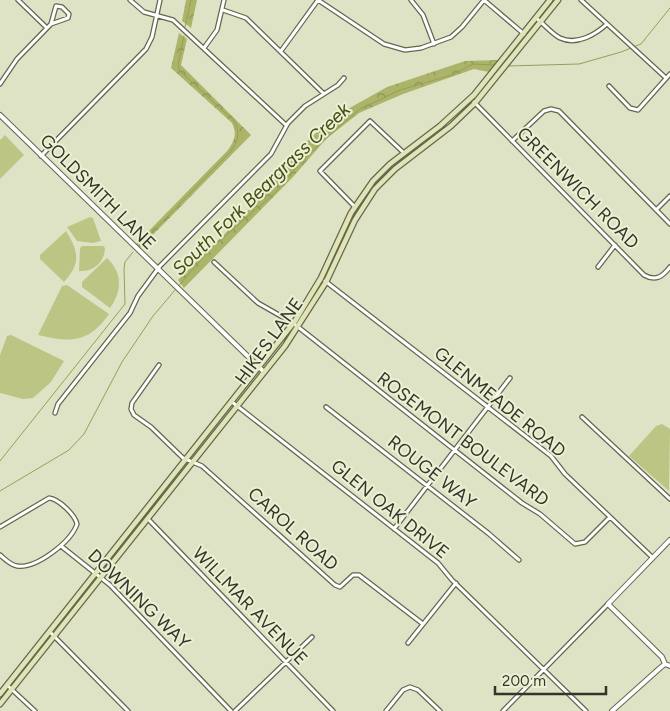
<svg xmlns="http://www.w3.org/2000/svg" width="670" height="711" font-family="Figtree,sans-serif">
  <defs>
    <pattern id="forest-crowns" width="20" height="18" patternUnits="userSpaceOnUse" patternTransform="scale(1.25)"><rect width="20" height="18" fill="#acb46a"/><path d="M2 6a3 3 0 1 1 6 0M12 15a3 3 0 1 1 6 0" fill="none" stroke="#8d9357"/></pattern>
  </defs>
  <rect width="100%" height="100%" fill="#dee3c6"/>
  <path fill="#bdc584" d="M5,135l19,20 -24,24v-39z
    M90,217l3,1 8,23 -8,2 -16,-2 -10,-14z
    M66,231c13,21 15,32 -2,51l-24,-23v-4z
    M82,246h22l1,3c-1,14 -12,23 -26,22l1,-23z
    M107,258c16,15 15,33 3,50l-28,-21v-5z
    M67,285l42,29c-20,29 -39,29 -71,21l24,-49z
    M11,335l53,26 -13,21 -18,16 -10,1 -23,-6v-38l7,-19z
    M662,424l8,5 -1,62 -40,-35 27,-30z"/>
  <path fill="url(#forest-crowns)" d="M186,0h11l-6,28 -9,-7z
    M179,33l8,6 -6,26 70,70 -111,113 -4,-4 92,-94c7,-10 9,-16 4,-27l-61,-55z
    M499,60l-10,12 -15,-3 -71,25 -44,19 -33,26 -33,38 -109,111 -6,-8 67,-66 65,-76 29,-24 48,-27 78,-26z"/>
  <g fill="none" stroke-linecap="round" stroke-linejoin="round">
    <path stroke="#979f55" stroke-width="1" d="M185,27l6,-27
      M508,66l71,-2 42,-12 20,-8 29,-36
      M138,247l93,-96c7,-10 9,-18 4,-29l-55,-51 -2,-6 6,-29
      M0,461l125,-157 -1,-35 1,-7 8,-10
      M0,491l69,-41 15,-16 38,-72 31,-46 57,-67 64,-55 26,-31 32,-30 28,-24 40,-19 52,-15 21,-11 21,1"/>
    <g stroke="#64674e" stroke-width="5.5">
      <path id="minor" d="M18,0l29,28
        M130,0l14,12 29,8 113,105
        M318,0l66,44 21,6 16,-2 30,-11 11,-10 22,-27
        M411,0l12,15 11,29
        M484,0l40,34
        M581,0l85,78
        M223,10l23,8 77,75
        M536,18c8,6 16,16 24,20 17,8 36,-4 47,-14
        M204,48l13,-18 7,-30
        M281,51l37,-51
        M0,84l17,-25 34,-35 17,-6 1,-4 -7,-7 -6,-1 -5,18
        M609,86l21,22 8,2 32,-36
        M474,102l170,173c12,7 19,1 26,-8
        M512,141l32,-30 7,-2 8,2 111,113
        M41,156l105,-107 6,-12 8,-37
        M355,207l-35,-36 50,-50 34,32
        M656,210l14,-14
        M214,262l44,41 35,20 229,180 18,11 35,30 10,-2 25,-25
        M598,267l17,-22
        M325,281l226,175 14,18 87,83
        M159,365l-27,38 -1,6 3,6 17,12 32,31 19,8 133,119 5,2 13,-12h6l64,49
        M232,402l206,161 14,17 134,131
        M326,407l162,126 31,27
        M55,413l3,-9 72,-91 8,-17 22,-30 111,-112 17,-31 17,-17 33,-21 6,-7
        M582,417l88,82
        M148,519l185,192
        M0,527l49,-29c10,1 26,17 28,26 -6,18 -41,45 -60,42 -7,-1 -12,-7 -17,-11
        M394,529l116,-151
        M61,546l49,39 121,126
        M50,632l78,79
        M408,643l48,-60
        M7,685l28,26
        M235,711l77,-74
        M386,711l17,-21 7,-3 8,3 22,21
        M503,711l105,-107"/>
    </g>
    <g stroke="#64674e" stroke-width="6">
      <path id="tertiary" d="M0,115l264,257
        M665,664l-3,-7 -54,-53 62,-64
        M612,711l48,-43 5,-4 5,2"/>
    </g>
    <g stroke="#64674e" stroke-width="7">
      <path id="secondary" d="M0,694l295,-373 26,-43 30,-65 22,-32 17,-17 50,-38 34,-31 76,-95
        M0,704l285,-358 41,-64 29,-62 20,-31 20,-20 56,-43 24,-23 83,-103"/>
    </g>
    <use href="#minor" stroke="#fff" stroke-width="3"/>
    <use href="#tertiary" stroke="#fff" stroke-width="4"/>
    <use href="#secondary" stroke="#e1e4b6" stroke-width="4.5"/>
  </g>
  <g text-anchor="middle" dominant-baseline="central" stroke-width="4" stroke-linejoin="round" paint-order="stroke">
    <g font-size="18" fill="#34352a" stroke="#ebf0d3">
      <text transform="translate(578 188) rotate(45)">GREENWICH ROAD</text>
      <text transform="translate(98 192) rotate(45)">GOLDSMITH LANE</text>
      <text transform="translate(269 341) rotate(-54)">HIKES LANE</text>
      <text transform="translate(500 402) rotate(39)">GLENMEADE ROAD</text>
      <text transform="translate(463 439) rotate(37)">ROSEMONT BOULEVARD</text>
      <text transform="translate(432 472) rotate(38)">ROUGE WAY</text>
      <text transform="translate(390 509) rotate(39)">GLEN OAK DRIVE</text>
      <text transform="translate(293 529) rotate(42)">CAROL ROAD</text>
      <text transform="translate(139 599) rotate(44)">DOWNING WAY</text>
      <text transform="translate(250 606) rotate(46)">WILLMAR AVENUE</text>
    </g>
    <g font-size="19" font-style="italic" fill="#464c13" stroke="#ebf0d3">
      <text transform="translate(261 189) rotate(-44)">South Fork Beargrass Creek</text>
    </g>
  </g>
  <path d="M495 686v8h111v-8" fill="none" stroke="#34352a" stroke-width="2.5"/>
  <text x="502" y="686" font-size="15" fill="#34352a" stroke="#ebf0d3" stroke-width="4" paint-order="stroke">200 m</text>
</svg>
